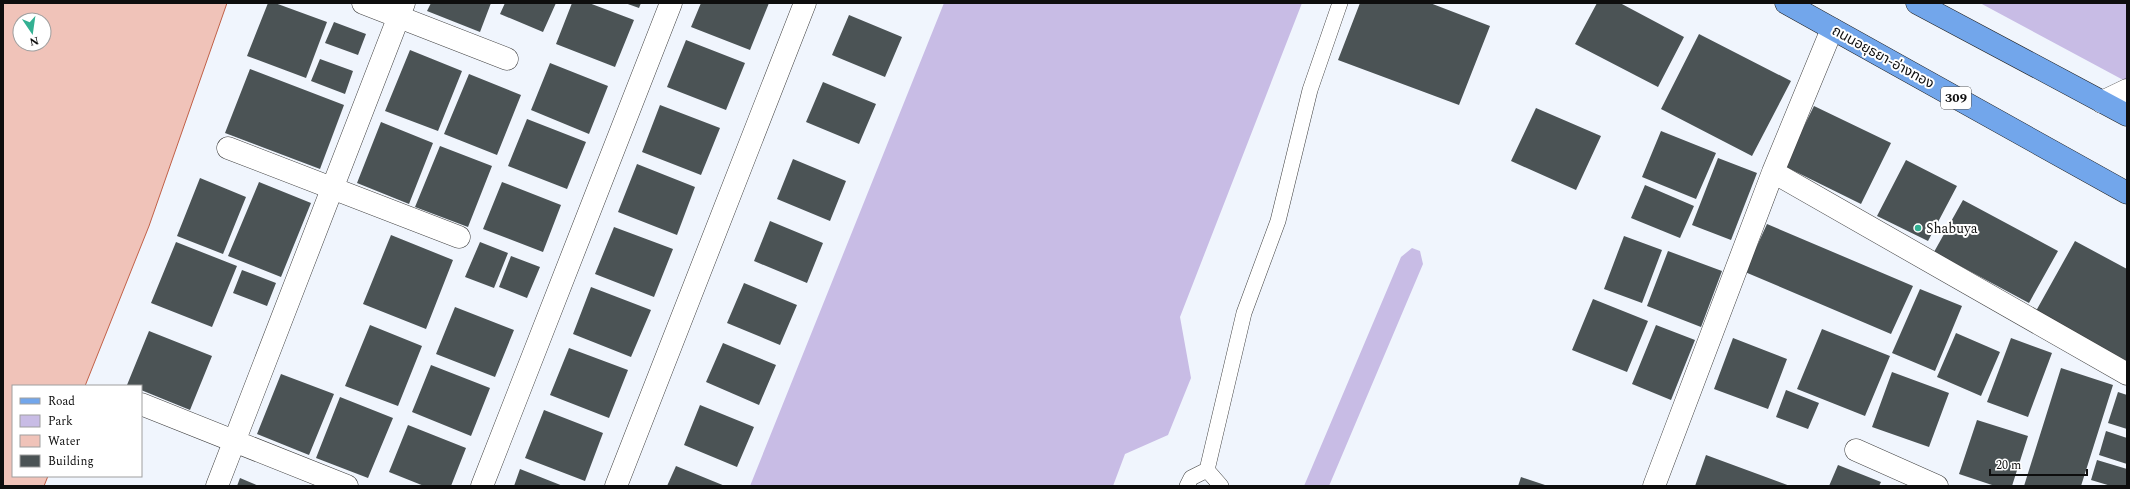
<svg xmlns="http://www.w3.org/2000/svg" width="2130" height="489" font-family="Spectral,'Noto Sans Thai',serif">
  <rect width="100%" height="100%" fill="#f0f5fd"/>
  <path fill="#c8bce5" d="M944,3h358l-122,314 11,61 -23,57 -43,19 -12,32h-363z
    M1980,3h147v79z
    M1412,248l8,3 3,13 -94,222h-25l97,-229z"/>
  <path fill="#f0c3b9" stroke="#c06047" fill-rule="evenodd" d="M3,3h224l-78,223 -64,160h-72v90h35l-4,10h-41zM20,20h24v24h-24z"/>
  <path fill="#4b5355" d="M268,3h7l52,19 -21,56 -59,-22z
    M431,3h60l-11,29 -53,-21z
    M505,3h51l-13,29 -43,-18z
    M572,3h17l45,17 -19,47 -59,-23z
    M625,3h16l-2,5z
    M701,3h68l-19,47 -59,-23z
    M1360,3h70l60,23 -31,79 -121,-45z
    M1597,3h23l64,34 -26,50 -83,-43z
    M849,15l53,22 -17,40 -53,-22z
    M334,22l32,12 -8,21 -33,-12z
    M1699,34l92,47 -39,75 -91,-47z
    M686,40l59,23 -19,47 -59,-23z
    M410,50l52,21 -24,60 -53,-20z
    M320,59l33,12 -8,23 -34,-13z
    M550,63l58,23 -19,48 -58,-24z
    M250,69l94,36 -24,64 -95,-36z
    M469,74l52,21 -24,60 -53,-21z
    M823,82l53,22 -17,40 -53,-22z
    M660,105l60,23 -19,47 -59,-23z
    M1814,106l77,37 -30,61 -77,-38z
    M1536,108l65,28 -25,54 -65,-29z
    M527,119l59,23 -19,47 -59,-23z
    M381,122l52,21 -24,61 -52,-21z
    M1661,131l55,22 -20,46 -54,-22z
    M440,146l52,20 -24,61 -53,-20z
    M1718,158l39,15 -26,67 -39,-15z
    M793,159l53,22 -16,40 -53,-22z
    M1906,160l51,26 -29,55 -51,-25z
    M637,164l58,23 -18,48 -59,-23z
    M200,178l46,19 -23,57 -46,-18z
    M259,182l52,21 -30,74 -53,-21z
    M502,182l59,23 -18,47 -60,-23z
    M1645,185l49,21 -14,32 -49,-20z
    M1963,200l95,51 -29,52 -95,-51z
    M770,221l53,22 -16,40 -53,-22z
    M1767,224l146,62 -22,48 -146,-62z
    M614,227l59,22 -19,48 -59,-23z
    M391,235l62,25 -27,69 -63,-25z
    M1624,236l38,14 -20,53 -38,-14z
    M2075,241l52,28v93l-91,-51z
    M176,242l61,24 -25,61 -61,-24z
    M480,242l28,11 -14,35 -29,-11z
    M1668,251l54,20 -21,56 -54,-21z
    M511,256l29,11 -13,31 -28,-11z
    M242,270l34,13 -9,23 -34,-13z
    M744,283l53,22 -17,40 -53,-22z
    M591,287l60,23 -20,47 -58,-23z
    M1920,289l42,17 -27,65 -43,-18z
    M1593,299l55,22 -21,51 -55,-22z
    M455,307l59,23 -19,47 -59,-23z
    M370,325l52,21 -24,60 -53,-20z
    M1656,325l39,15 -24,60 -39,-16z
    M1822,329l68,27 -25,60 -68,-27z
    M149,331l63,25 -22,54 -49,-20v-4l-14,-1z
    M1956,333l44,19 -19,44 -44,-19z
    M1733,338l54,21 -19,50 -54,-20z
    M2011,338l41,15 -24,64 -41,-15z
    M723,343l53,22 -17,40 -53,-23z
    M569,348l59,22 -19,48 -59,-23z
    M431,365l59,23 -19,48 -59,-24z
    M2061,368l52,17 -32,101h-57z
    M1892,372l57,21 -20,54 -57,-20z
    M281,374l53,20 -25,61 -52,-21z
    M1786,390l33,13 -11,26 -32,-12z
    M2118,392l9,3v34l-19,-6z
    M340,397l53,21 -25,60 -52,-20z
    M700,405l54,22 -17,40 -53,-22z
    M544,410l59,23 -18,48 -60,-23z
    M1977,420l51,16 -16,50h-17l-36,-12z
    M408,425l58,23 -15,38h-27l-35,-14z
    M2106,431l21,7v26l-28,-9z
    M1706,455l84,31h-95z
    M2097,460l30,9v17h-16l-20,-6z
    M1838,465l43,17 -2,4h-50z
    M676,466l49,20h-58z
    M520,469l43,17h-49z
    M1521,477l27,9h-30z
    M240,478l19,8h-22z"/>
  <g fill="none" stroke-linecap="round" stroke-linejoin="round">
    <g stroke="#414141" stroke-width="16">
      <path id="lane" d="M1207,470l37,-157 34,-92 32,-131 30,-87
        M1207,470l14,16
        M1187,486l4,-8 16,-8"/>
    </g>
    <g stroke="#414141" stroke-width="23">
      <path id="street" d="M363,3l144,56
        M2102,102l25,-12
        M228,148l231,89
        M1773,172l354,202
        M141,404l206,82
        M1856,450l81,36
        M217,486l187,-483
        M482,486l189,-483
        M616,486l189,-483
        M1654,486l119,-314 59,-143"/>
    </g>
    <g stroke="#1f1f1f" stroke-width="23">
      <path id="primary" d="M1786,3l341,190
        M1917,3l210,112"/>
    </g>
    <use href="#lane" stroke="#fff" stroke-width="15"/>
    <use href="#street" stroke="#fff" stroke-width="22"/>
    <use href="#primary" stroke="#72a6eb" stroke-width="22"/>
  </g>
  <circle fill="#33b092" stroke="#fff" stroke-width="1.5" cx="1918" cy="228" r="4"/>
  <g text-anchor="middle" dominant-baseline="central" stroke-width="4" stroke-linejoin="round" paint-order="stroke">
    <rect fill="#fff" stroke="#565656" stroke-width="1" x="1941" y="87" width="30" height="22" rx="3"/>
    <g font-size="13" font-weight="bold" fill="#0e0e0e">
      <text x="1956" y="98">309</text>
    </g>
    <g font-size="14" fill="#0e0e0e" stroke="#fff">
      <text transform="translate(1883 57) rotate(29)">ถนนอยุธยา-อ่างทอง</text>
    </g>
    <g font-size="14" fill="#0e0e0e" stroke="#fff" text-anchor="start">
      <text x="1926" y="228">Shabuya</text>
    </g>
  </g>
  <rect width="2130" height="489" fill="none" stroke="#0e0e0e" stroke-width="8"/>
  <rect x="12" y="385" width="130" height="92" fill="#ffffff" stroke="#9f9f9f"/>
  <rect x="20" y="398" width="20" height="6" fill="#72a6eb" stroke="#9f9f9f"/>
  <text x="48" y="405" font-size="12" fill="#0e0e0e">Road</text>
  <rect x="20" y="415" width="20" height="12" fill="#c8bce5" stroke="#9f9f9f"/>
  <text x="48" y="425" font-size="12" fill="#0e0e0e">Park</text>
  <rect x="20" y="435" width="20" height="12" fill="#f0c3b9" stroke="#9f9f9f"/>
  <text x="48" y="445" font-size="12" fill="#0e0e0e">Water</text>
  <rect x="20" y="455" width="20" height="12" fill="#4b5355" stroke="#9f9f9f"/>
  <text x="48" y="465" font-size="12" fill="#0e0e0e">Building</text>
  <g transform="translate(32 32) rotate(167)"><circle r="19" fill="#ffffff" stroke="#9f9f9f"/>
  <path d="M0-3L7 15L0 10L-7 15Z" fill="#33b092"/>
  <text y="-6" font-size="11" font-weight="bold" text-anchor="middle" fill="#0e0e0e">N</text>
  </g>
  <path d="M1990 469v6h97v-6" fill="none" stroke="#0e0e0e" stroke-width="2"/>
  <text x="1996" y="469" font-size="12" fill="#0e0e0e" stroke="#ffffff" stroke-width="3" paint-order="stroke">20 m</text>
</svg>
